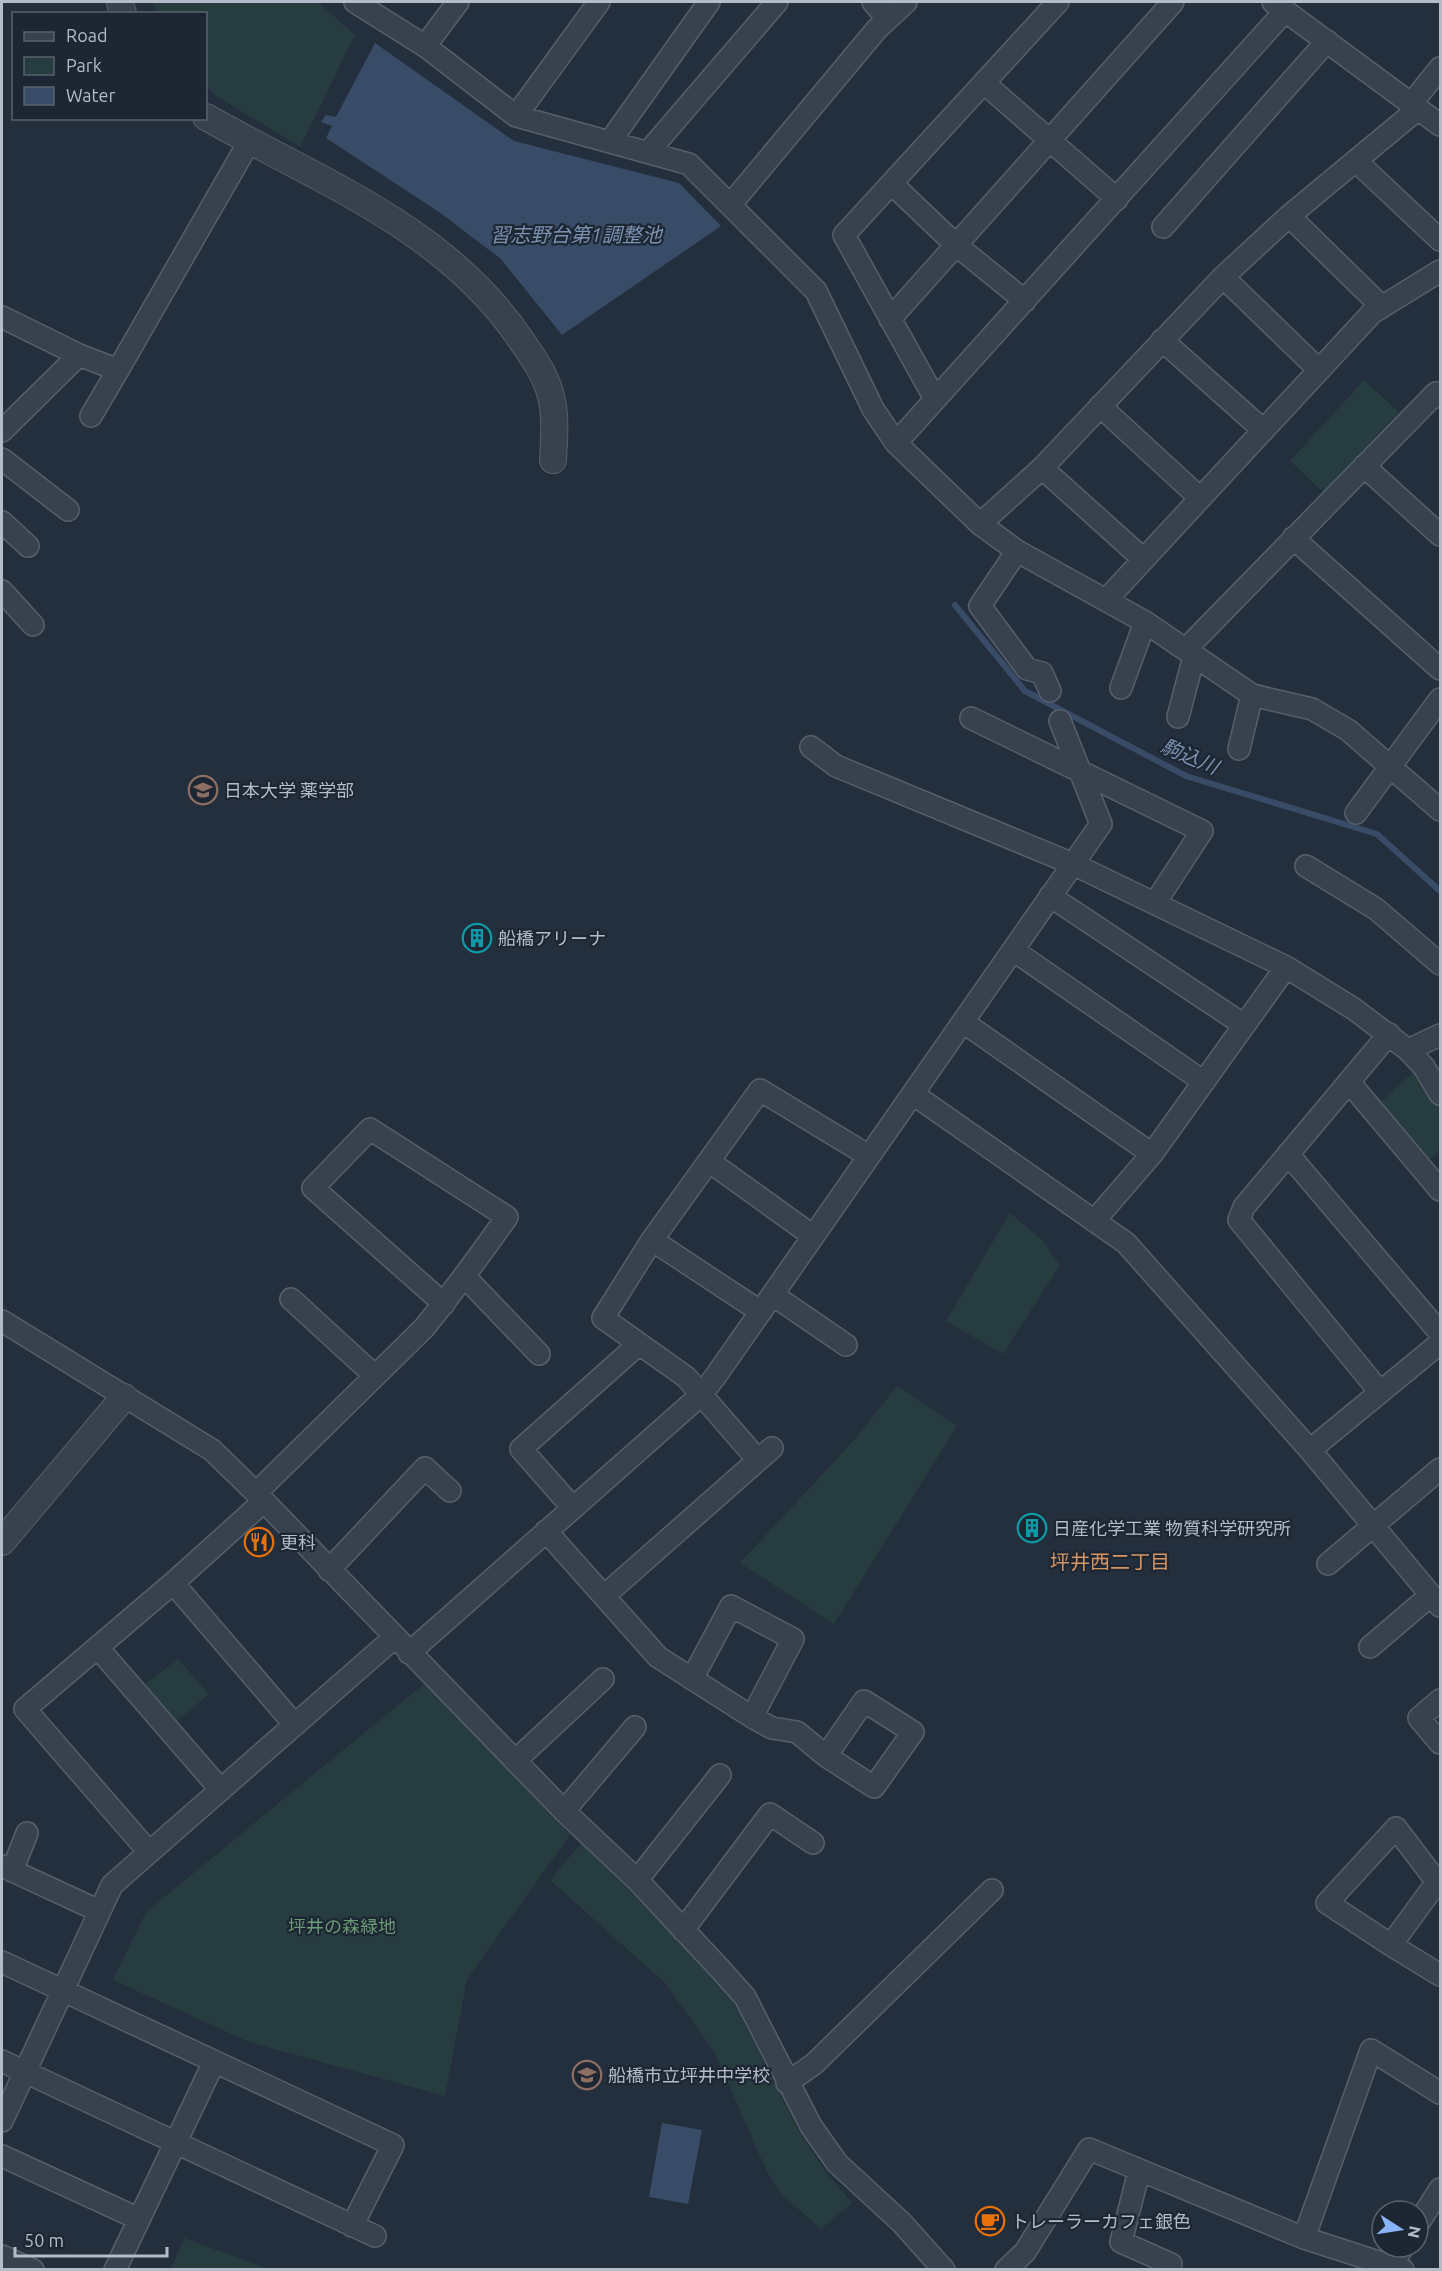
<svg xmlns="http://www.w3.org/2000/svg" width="1442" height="2271" font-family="Ubuntu,'Noto Sans JP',sans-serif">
  <rect width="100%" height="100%" fill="#242f3e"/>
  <path fill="#263c3f" d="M152,2h166l37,33 -55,112 -85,-52 -9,-10v-71l-48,-1z
    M1364,380l35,32 -75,81 -34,-32z
    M1416,1070l24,38v42l-13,12 -49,-58z
    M1010,1213l32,27 18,25 -57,89 -57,-33z
    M897,1386l60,40 -123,198 -94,-61 115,-124z
    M178,1659l31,35 -32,27 -32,-37z
    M425,1683l145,152 -103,144 -22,117 -196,-54 -136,-62 33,-68z
    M582,1842l131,134 20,25 67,132 27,40 25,30 -31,26 -40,-35 -15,-24 -51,-117 -49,-69 -116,-104z
    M184,2238l85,31h-98z"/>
  <path fill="#394c67" d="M375,43l139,98 165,42 42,43 -159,109 -61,-76 -62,-47 -113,-74 6,-12 -11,-4 5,-7 10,2z
    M662,2123l40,7 -14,74 -39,-7z"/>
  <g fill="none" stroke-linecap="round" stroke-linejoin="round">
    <path stroke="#394c67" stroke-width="6" d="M955,605l70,86 161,85 191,58 63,57"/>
    <g stroke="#565f6c" stroke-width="24">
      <path id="minor" d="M355,2l70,44 91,70 173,48 127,127 57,118 23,34 84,81 37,27 128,71 107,73 60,14 36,21 92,80
        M873,2l14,16
        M1273,2l167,123
        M425,46l33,-44
        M984,83l133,116
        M1411,104l29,-36
        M516,116l83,-114
        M611,140l98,-138
        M649,151l128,-149
        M1356,161l84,79
        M892,184l64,61 69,56
        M731,204l146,-175 29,-27
        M1289,216l93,91
        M1163,227l164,-186
        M1223,277l96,93
        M2,317l77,38 39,15 131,-228
        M890,319l283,-317
        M1162,340l100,89
        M935,399l-91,-164 214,-233
        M1100,406l99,91
        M91,416l27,-46
        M2,431l77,-76
        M896,443l389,-432
        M2,459l66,51
        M1364,466l76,69
        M1042,468l100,90
        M2,522l26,24
        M980,524l62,-56 181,-191 66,-61 129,-107
        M1293,538l147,131
        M1017,551l-37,55 47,63 15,4 8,18
        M2,591l31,34
        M1107,599l265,-286 68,-42
        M1186,649l250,-256 4,4
        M1121,688l24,-66
        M1178,717l16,-61
        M971,718l231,113 -47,72
        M811,747l25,19 237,98 213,103 68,42 54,41 16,17 16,27
        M1239,749l13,-54
        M1356,813l84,-114
        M1306,866l70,43 64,55
        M1050,896l194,129
        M1013,950l191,132
        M963,1022l189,132
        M1408,1050l32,-15
        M1349,1082l91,108
        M913,1094l213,149 184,207 130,156
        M1288,1154l152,179
        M710,1162l103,74
        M1094,1221l58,-67 134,-187
        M652,1240l109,72
        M464,1276l75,78
        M773,1295l73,50
        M291,1299l83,76
        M2,1321l210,129 44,43 308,318 73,69 84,90 24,27 66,129 26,37 65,60 42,47
        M1380,1392l-141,-172 5,-13 145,-173
        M1310,1450l130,-107
        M758,1460l-72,-83 -83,-59 49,-78 108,-150 109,66
        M256,1493l168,-165c29,-36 56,-73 83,-111l-137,-88 -57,59 131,116
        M572,1507l-51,-58 118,-105
        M546,1531l112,126 94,60 20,11 25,4 29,24 48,31 39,-55 -49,-31 -38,55
        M1328,1564l112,-95
        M329,1570l96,-102 25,23
        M173,1583l122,142
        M604,1596l168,-148
        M1370,1647l61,-52
        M98,1648l123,142
        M409,1653l292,-258 14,-18 386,-553 -41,-103
        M692,1679l39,-73 62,33 -41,78
        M1440,1700l-21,18 21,25
        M515,1761l88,-82
        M564,1811l71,-84
        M149,1852l-124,-143 148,-126 90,-81
        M2,1866l97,45
        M12,1871l15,-38
        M637,1880l83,-105
        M1440,1884l-3,-2 -46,63 49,30
        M683,1930l87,-116 43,29
        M1391,1945l-64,-42 69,-75 41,54
        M2,1962l391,183 -41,81
        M2,2061l373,175
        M787,2083l27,-19 178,-174
        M2,2121l110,-236 283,-248
        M2,2156l137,63
        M1139,2171l-18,71 50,22
        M1418,2224l22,-35
        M1304,2238l67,-188 69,43
        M2,2256l31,14
        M1391,2266l12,-19
        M115,2270l98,-206
        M1006,2270l19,-18 64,-103 215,89 99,32"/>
    </g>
    <g stroke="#565f6c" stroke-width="28">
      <path id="tertiary" d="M120,2l3,12
        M206,117c113,64 240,111 315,223 13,19 27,38 31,61 4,19 2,39 1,59
        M2,1542l122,-145"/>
    </g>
    <use href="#minor" stroke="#38414e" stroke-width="21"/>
    <use href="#tertiary" stroke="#38414e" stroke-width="26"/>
  </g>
  <defs>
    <g id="university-ring" transform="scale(1.5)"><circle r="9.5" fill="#1d2633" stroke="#8d6e63" stroke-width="1.5"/><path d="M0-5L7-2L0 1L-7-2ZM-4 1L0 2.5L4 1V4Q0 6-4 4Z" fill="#8d6e63"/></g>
    <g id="building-ring" transform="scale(1.5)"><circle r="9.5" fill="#1d2633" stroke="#0f9aa8" stroke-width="1.5"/><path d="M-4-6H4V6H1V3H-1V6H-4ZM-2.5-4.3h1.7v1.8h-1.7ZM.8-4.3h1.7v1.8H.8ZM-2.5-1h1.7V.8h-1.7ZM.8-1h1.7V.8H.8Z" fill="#0f9aa8"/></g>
    <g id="restaurant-ring" transform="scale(1.5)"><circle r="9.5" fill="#1d2633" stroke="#e8710a" stroke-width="1.5"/><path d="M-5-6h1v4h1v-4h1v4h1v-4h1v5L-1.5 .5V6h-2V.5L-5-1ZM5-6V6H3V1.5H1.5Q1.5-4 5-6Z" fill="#e8710a"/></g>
    <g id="school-ring" transform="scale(1.5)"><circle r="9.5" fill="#1d2633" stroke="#8d6e63" stroke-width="1.5"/><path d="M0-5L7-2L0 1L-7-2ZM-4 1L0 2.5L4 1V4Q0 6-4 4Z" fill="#8d6e63"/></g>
    <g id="cafe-ring" transform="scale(1.5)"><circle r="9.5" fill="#1d2633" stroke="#e8710a" stroke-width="1.5"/><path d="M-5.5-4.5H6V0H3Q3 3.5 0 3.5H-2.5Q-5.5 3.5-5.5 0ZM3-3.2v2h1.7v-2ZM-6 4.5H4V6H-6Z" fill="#e8710a"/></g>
  </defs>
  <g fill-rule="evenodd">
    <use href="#university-ring" x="203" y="790"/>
    <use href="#building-ring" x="477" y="938"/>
    <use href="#building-ring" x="1032" y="1528"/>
    <use href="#restaurant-ring" x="259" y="1542"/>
    <use href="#school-ring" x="587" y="2075"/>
    <use href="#cafe-ring" x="990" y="2221"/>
  </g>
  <g text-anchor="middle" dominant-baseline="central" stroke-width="4.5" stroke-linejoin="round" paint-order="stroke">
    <g font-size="18" fill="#b4bcc9" stroke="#1d2633" text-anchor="start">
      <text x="224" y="790">日本大学 薬学部</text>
      <text x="498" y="938">船橋アリーナ</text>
      <text x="1053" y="1528">日産化学工業 物質科学研究所</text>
      <text x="280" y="1542">更科</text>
      <text x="608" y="2075">船橋市立坪井中学校</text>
      <text x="1011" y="2221">トレーラーカフェ銀色</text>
    </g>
    <g font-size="18" fill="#6b9a76" stroke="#1d2633">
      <text x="342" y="1926">坪井の森緑地</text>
    </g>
    <g font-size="20" font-style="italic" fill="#7c92b1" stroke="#1d2633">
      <text x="576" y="234">習志野台第1調整池</text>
      <text transform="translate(1190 756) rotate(23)">駒込川</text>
    </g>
    <g font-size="20" fill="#d59563" stroke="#1d2633">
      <text x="1110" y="1561">坪井西二丁目</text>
    </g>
  </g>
  <rect width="1442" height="2271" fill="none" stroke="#b4bcc9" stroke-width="6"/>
  <rect x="12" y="12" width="195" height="108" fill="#1d2633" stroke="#59626f" stroke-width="1.5"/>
  <rect x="24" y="32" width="30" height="9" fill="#38414e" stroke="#59626f" stroke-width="1.5"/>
  <text x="66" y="42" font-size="18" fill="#b4bcc9">Road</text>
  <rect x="24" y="57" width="30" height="18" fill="#263c3f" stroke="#59626f" stroke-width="1.5"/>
  <text x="66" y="72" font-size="18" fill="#b4bcc9">Park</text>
  <rect x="24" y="87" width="30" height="18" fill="#394c67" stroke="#59626f" stroke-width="1.5"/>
  <text x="66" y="102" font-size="18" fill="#b4bcc9">Water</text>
  <g transform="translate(1400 2229) rotate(102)"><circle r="28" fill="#1d2633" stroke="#59626f" stroke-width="1.5"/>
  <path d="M0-4.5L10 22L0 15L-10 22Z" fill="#8ab4f8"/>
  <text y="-9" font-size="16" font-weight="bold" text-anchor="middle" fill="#b4bcc9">N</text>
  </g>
  <path d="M15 2247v9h152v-9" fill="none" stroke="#b4bcc9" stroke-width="3"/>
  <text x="24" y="2247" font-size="18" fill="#b4bcc9" stroke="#1d2633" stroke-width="4.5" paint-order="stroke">50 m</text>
</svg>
